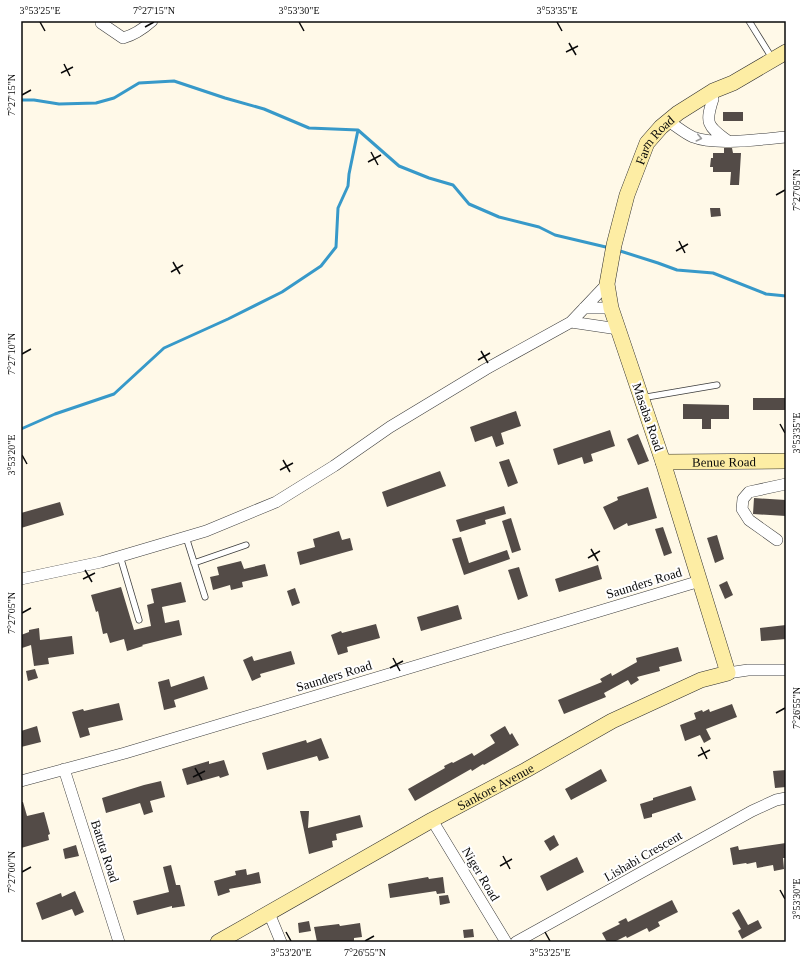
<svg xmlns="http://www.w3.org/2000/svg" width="807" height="963" font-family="Georgia,serif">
  <rect width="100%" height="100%" fill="#fff9e8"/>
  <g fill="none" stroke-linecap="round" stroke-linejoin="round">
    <path stroke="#3799c9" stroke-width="3" d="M21,100h13l25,4 37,-1 18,-5 25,-15 35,-2 51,17 39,11 45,19 49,2 41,36 30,12 24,7 16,19 30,13 40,10 16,8 55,13
      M617,250l41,13 19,7 36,3 53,21 20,2
      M21,429l34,-15 59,-20 50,-46 64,-29 54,-27 39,-26 15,-19 2,-39 10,-22 1,-12 9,-44"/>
  </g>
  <path fill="#534b47" d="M723,112h20v9h-20z
    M724,148h8l1,5h8l-2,32h-9l1,-13h-18v-5h-3l1,-9h2v-5h11z
    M710,208h10l1,8 -10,1z
    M753,398h33v12h-33z
    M683,404l46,1v14h-18v10h-9v-10h-19z
    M516,411l5,15 -20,7 3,11 -8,3 -4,-11 -17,6 -5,-15z
    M610,430l5,16 -24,8 2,7 -9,3 -2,-7 -24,8 -5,-16z
    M638,434l11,27 -11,4 -11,-26z
    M509,459l9,24 -10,4 -9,-25z
    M440,471l6,15 -59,21 -5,-15z
    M648,487l9,31 -29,8 -1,-3 -13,7 -11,-23 15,-7 -1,-3z
    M754,498l32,2v16l-33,-2z
    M60,502l4,13 -43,13v-15z
    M504,506l2,8 -21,6 1,4 -26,8 -4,-12z
    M511,518l10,32 -9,3 -10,-32z
    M663,527l9,26 -8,3 -9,-27z
    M339,531l3,9 8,-2 3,12 -53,15 -3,-13 18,-5 -2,-8z
    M717,535l7,24 -9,4 -8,-25z
    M461,537l8,26 38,-13 3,9 -46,16 -12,-36z
    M241,561l3,8 21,-5 3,12 -26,6 1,5 -12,3 -1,-5 -17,5 -3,-13 9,-2 -2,-8z
    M598,565l4,14 -43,13 -4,-13z
    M519,567l9,29 -10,4 -10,-30z
    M727,581l6,14 -8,4 -6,-14z
    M181,582l5,20 -24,5 3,16 14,-3 3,15 -40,10 1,1 -16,5 -3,-12 -14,4 -3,-10 -4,1 -5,-23 -2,1 -5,-17 30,-8 13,43 17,-4 -4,-21 7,-2 -3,-14z
    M295,588l5,15 -8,3 -5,-15z
    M458,605l4,14 -41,12 -4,-14z
    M376,624l4,14 -33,9 1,5 -10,3 -7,-20 10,-4 1,2z
    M786,625v14l-25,2 -1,-13z
    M39,628l1,12 32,-4 2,18 -26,4 1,6 -15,2 -3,-21 -9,3 -1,-13 8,-3v-2z
    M678,647l4,14 -23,6 1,4 -23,6 2,3 -8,5 -3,-5 -24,13 2,4 -42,17 -6,-14 44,-18 -2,-3 11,-6 1,3 25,-14 -1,-4z
    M291,651l4,13 -35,10 1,3 -9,4 -9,-21 9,-4 2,5z
    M35,669l3,9 -10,3 -2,-10z
    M204,676l4,13 -34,11 2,7 -12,3 -6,-28 11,-3 2,8z
    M119,703l4,17 -35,8 2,7 -10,3 -8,-26 11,-3 1,2z
    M732,704l5,13 -31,12 5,10 -7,4 -4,-8 -15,6 -5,-16 16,-6 -2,-6 8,-3 1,2 6,-3 1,3z
    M37,726l4,16 -20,5v-16z
    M505,726l5,9 2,-2 7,12 -35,20 -1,-1 -11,7 -1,-2 -56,32 -7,-12 37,-21 -1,-2 8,-4 1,1 19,-10 2,3 21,-13 -5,-8z
    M321,738l8,20 -10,3 -2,-5 -50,14 -5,-17 44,-13 1,3z
    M224,760l5,15 -9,3 -1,-2 -32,9 -5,-16 27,-8v3z
    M601,769l6,12 -36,19 -6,-11z
    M786,770v17l-11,1 -2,-17z
    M161,781l4,16 -15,4 3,11 -9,3 -4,-12 -34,10 -4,-15 42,-13z
    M691,786l5,14 -44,14v3l-8,2 -4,-15 13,-4v-2z
    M21,802h2l4,14 17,-4 6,22 -2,1 1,5 -28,8z
    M300,811h9l-1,17 52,-13 3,12 -27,7 1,6 -5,1 1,6 -24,7z
    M554,835l5,10 -9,6 -6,-10z
    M786,843v15h-3l1,11 -10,2 -1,-6 -16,3 -1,-6 -9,2 -1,-1 -13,2 -3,-17 8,-2 1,4z
    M76,845l3,11 -14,3 -2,-10z
    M577,857l7,15 -37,19 -7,-15z
    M171,865l5,20h4l5,21 -13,2v-2l-35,9 -4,-14 36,-9 -6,-25z
    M246,869l1,6 12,-3 2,11 -32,6 1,3 -12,4 -4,-15 22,-6 -1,-4z
    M428,877l1,2 14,-2 2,16 -8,1 -1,-3 -46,7 -2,-14z
    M75,891l9,21 -9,4 -3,-7 -30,11 -6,-17 25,-10 1,4z
    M448,895l2,8 -10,2 -1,-9z
    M672,900l6,12 -20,10 2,4 -11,6 -2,-4 -20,10 -1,-2 -12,6h-7l-5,-9 18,-9 -2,-2 8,-4 2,4z
    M739,909l9,16 10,-5 4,8 -20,11 -4,-8 3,-2 -9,-16z
    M309,921l2,10 -12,2 -1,-10z
    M360,923l2,14 -8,1v4h-37l-3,-15 25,-3 1,2z
    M473,929l1,8 -10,1 -1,-8z"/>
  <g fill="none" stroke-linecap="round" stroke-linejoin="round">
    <g stroke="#3d3d3d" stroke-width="7">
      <path id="lane" d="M749,21l23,37
        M641,398l76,-13
        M186,537l19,60
        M120,556l19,64
        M194,563l52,-18"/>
    </g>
    <g stroke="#3d3d3d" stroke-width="12">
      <path id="street" d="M101,23l22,15c11,-3 20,-9 29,-17
        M713,99c-8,24 -6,27 15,42
        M674,125c6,4 12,9 19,12 23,9 68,2 93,0
        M584,308h27
        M571,322l47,7
        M777,540l-28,-20 -7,-11 1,-10 6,-7 37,-8
        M21,579l80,-17 105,-31 70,-29 58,-36 56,-39 96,-58 85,-47 36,-38
        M728,673l20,-3h38
        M64,769l55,173
        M21,781l104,-28 575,-172
        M432,820l74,122
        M269,913l12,29
        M516,942l236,-131 24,-11 10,-2"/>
    </g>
    <g stroke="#2c2c2c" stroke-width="16">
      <g id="secondary">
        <path id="s1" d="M663,462l123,-1"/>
        <path id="s2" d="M218,942l214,-122 94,-50 86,-49 89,-41 27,-7 -65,-211 -52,-154 -4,-24 7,-39 13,-50 20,-52 14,-16 17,-14 35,-22 20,-8 53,-31"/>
      </g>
    </g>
    <use href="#lane" stroke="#fff" stroke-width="5.5"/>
    <use href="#street" stroke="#fff" stroke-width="11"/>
    <use href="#secondary" stroke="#fdeda4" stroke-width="15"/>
  </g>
  <defs><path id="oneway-chevron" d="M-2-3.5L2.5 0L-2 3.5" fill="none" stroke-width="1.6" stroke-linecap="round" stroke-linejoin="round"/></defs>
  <use stroke="#9d9d9d" href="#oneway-chevron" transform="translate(699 138) rotate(13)"/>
  <path fill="none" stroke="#0a0a0a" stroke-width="1.5" d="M40,22l5,9M299,22l5,9M557,22l5,9M145,27l9,-5M569,43l7,12M566,52l12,-6M64,64l6,12M61,73l12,-6M22,95l9,-5M371,152l7,13M368,162l13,-7M776,195l9,-5M679,241l6,12M676,251l12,-7M173,262l7,12M171,272l12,-7M481,351l7,12M22,354l9,-5M478,360l12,-7M780,424l5,9M22,455l5,9M283,460l7,12M280,470l13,-7M591,549l7,12M588,558l12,-7M85,570l7,12M83,579l12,-6M22,613l9,-5M393,658l7,13M390,668l13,-7M776,713l9,-5M701,747l6,12M698,756l12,-6M195,768l7,12M193,777l12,-6M503,856l7,13M500,866l12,-7M22,872l9,-5M780,890l5,9M286,932l5,9M545,932l5,9M365,941l9,-5"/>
  <g text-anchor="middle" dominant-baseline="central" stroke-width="4" stroke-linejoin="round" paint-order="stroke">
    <g font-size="13" fill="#0a0a0a" stroke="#fff">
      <text stroke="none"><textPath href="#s2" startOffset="1139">Farm Road</textPath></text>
      <text transform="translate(648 417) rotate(71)">Masaba Road</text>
      <text stroke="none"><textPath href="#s1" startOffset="61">Benue Road</textPath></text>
      <text transform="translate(644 583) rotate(-17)">Saunders Road</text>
      <text transform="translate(334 676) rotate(-17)">Saunders Road</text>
      <text stroke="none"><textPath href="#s2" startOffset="318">Sankore Avenue</textPath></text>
      <text transform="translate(105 851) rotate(72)">Batuta Road</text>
      <text transform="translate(643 856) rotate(-30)">Lishabi Crescent</text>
      <text transform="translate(481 874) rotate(59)">Niger Road</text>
    </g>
  </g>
  <rect width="807" height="963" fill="none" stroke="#ffffff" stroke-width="44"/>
  <rect x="22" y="22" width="763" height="919" fill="none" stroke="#0a0a0a" stroke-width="1.5"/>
  <g font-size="10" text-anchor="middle" fill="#0a0a0a">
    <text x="40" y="14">3°53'25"E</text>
    <text x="154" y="14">7°27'15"N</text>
    <text x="299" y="14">3°53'30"E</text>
    <text x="557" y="14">3°53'35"E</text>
    <text transform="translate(11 95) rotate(-90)" y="4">7°27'15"N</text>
    <text transform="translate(796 190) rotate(-90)" y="4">7°27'05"N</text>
    <text transform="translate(11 354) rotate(-90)" y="4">7°27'10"N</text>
    <text transform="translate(796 433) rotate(-90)" y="4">3°53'35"E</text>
    <text transform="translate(11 455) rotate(-90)" y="4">3°53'20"E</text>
    <text transform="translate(11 613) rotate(-90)" y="4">7°27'05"N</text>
    <text transform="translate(796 708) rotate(-90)" y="4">7°26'55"N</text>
    <text transform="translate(11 872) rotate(-90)" y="4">7°27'00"N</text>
    <text transform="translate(796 899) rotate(-90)" y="4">3°53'30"E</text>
    <text x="291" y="956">3°53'20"E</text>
    <text x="365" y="956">7°26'55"N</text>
    <text x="550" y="956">3°53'25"E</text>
  </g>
</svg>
